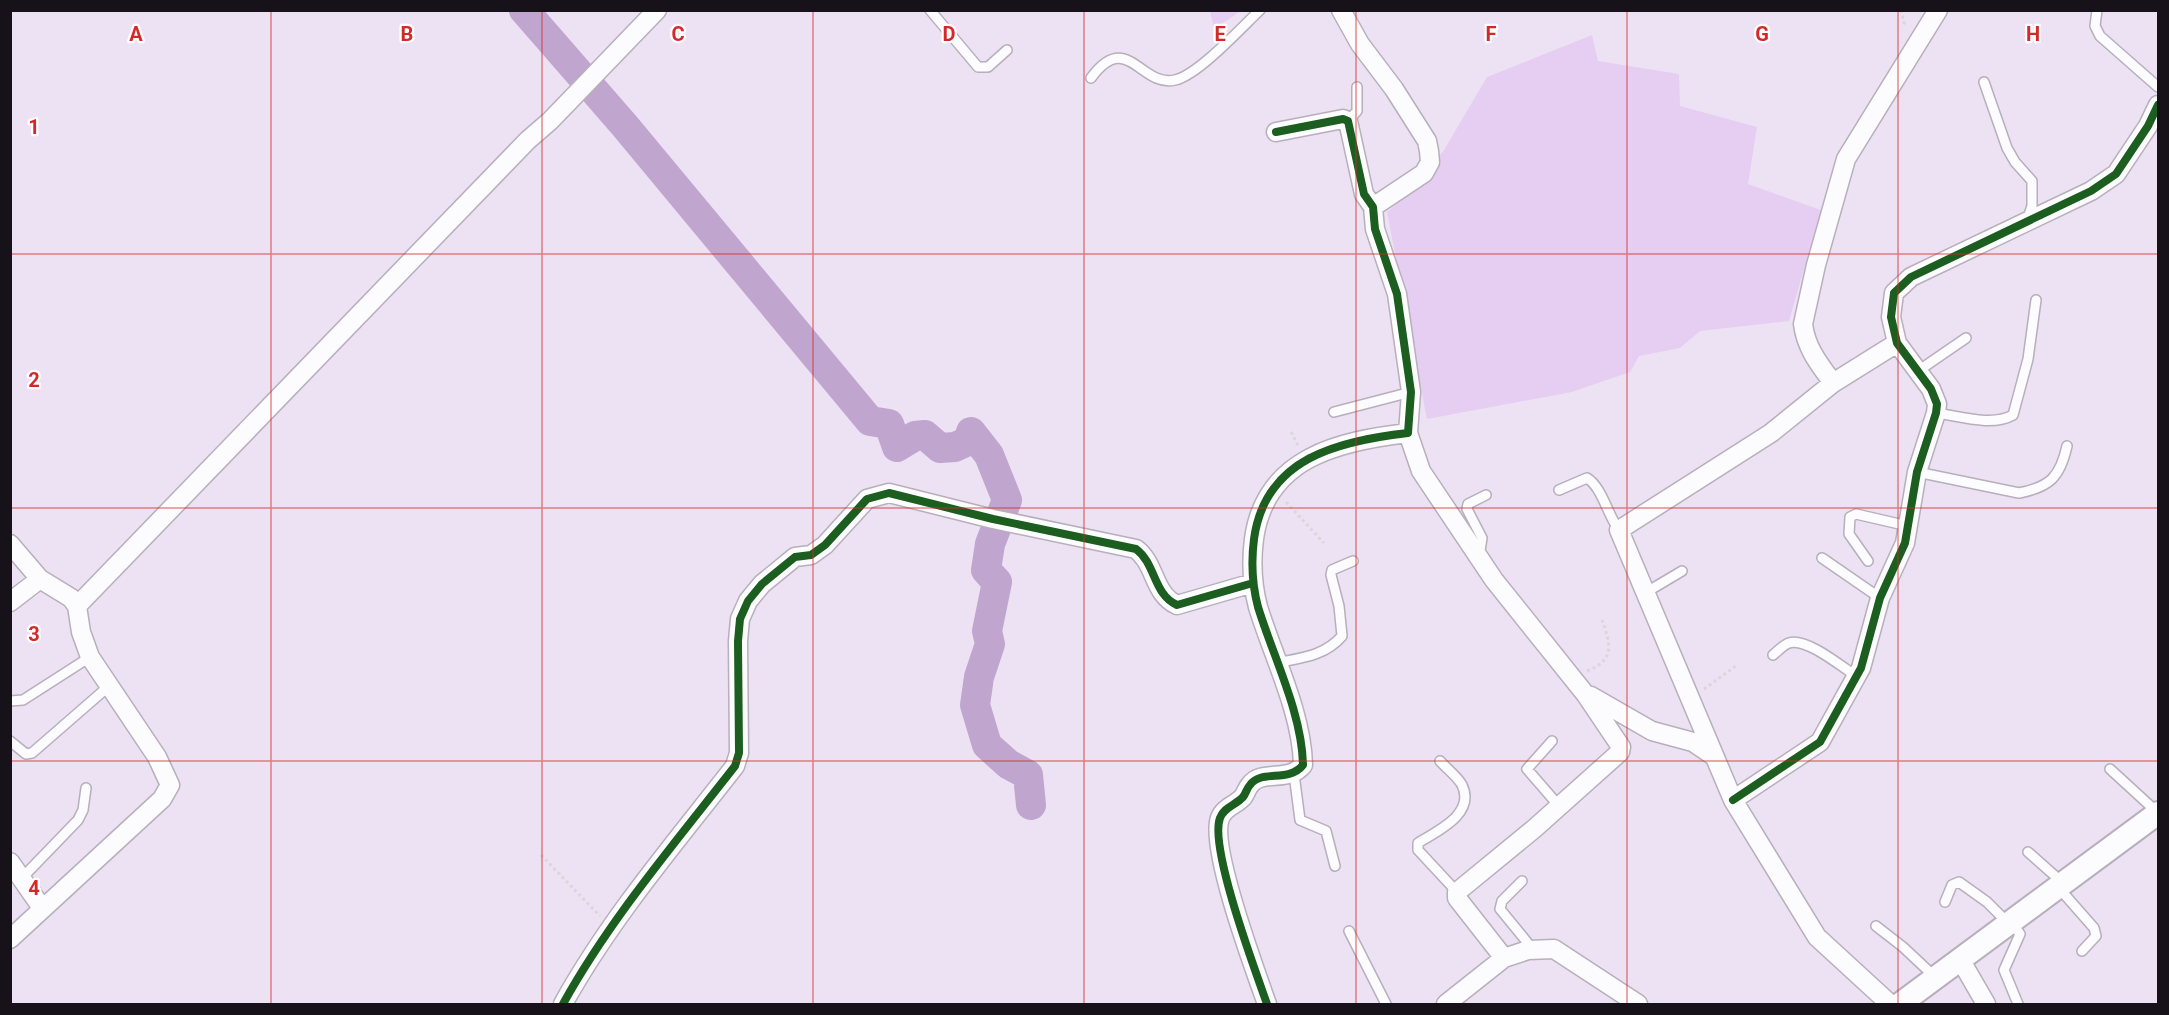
<svg xmlns="http://www.w3.org/2000/svg" width="2169" height="1015" font-family="Roboto,sans-serif">
  <rect width="100%" height="100%" fill="#ede2f3"/>
  <path fill="#e6cef2" d="M1210,11v-1l31,1 -27,18z
    M1592,35l6,26 81,13 1,32 77,21 -9,57 73,26 -32,111 -89,10 -20,17 -41,8 -9,16 -58,20 -145,27 -40,-207 30,-25 27,-37 43,-73z"/>
  <g fill="none" stroke-linecap="round" stroke-linejoin="round">
    <path stroke="#c0a5cf" stroke-width="30" d="M524,10l101,116 245,295 19,3 8,23 18,-11 10,-1 15,13 15,-1 13,-6 3,-9 18,23 18,45 -17,44 -4,26 11,12 -10,49 3,13 -11,33 -4,28 12,40 21,19 20,11 3,30"/>
    <g stroke="#b7afbb" stroke-width="12">
      <path id="service" d="M930,10l48,57h10l19,-17
        M2097,10l-2,16 5,10 58,51
        M1091,78c36,-49 50,10 84,2 23,-5 66,-52 85,-70
        M1984,82l23,66 8,14 17,19v25l-5,15
        M1348,121l9,-10v-24
        M1918,371l48,-33
        M1334,412l77,-20
        M1936,413c23,3 56,14 77,2l15,-56 8,-59
        M1917,472l102,21c31,-6 41,-16 48,-47
        M1559,490l28,-12c15,9 21,38 32,52
        M1479,557l3,-19 -15,-29 1,-5 18,-9
        M1822,558l58,40
        M1868,561l-19,-27 1,-17 6,-3 52,12
        M1645,593l37,-22
        M1773,655c5,-4 10,-10 16,-12 17,-6 53,24 67,33
        M1276,663c25,-5 49,-7 66,-27l-3,-30 -8,-31 1,-5 21,-9
        M10,701l13,-1 67,-43
        M10,741l16,13 6,-1 77,-67
        M1552,741l-25,28 32,37
        M1440,761c6,7 18,16 22,24 14,29 -25,46 -44,58v7l39,42
        M2110,769l48,44
        M1294,774l6,46 26,11 9,35
        M2028,852l35,31
        M22,878l56,-58 5,-10 3,-22
        M1522,881l-20,20 -2,8 27,33 1,8
        M2058,887l36,41 2,8 -14,15
        M1945,902l7,-17 7,-3 28,20 21,21
        M2012,923l8,11 -16,36 14,34
        M1876,926l27,21 32,30
        M1349,931l37,73"/>
    </g>
    <g stroke="#b7afbb" stroke-width="21">
      <path id="minor" d="M1341,10l19,34 34,45 33,52 2,10 1,11 -6,11 -51,34
        M1833,383c-14,-19 -27,-35 -30,-59l13,-59 30,-106 92,-149
        M1408,433l13,38 73,109 92,115 35,52 -1,5 -85,76 -78,64v6l47,60
        M10,544l30,35
        M10,602l30,-23 31,19 6,8 4,26 9,25 67,100 13,28 -8,14 -152,140
        M77,606l451,-466 22,-19 107,-111
        M1591,696l61,35 41,11 22,15
        M1733,800l87,-58 41,-74 19,-70 25,-55 12,-71 19,-59 1,-9 -6,-15 -34,-46 -6,-26 3,-24 17,-16 180,-86 25,-17 32,-48 10,-21
        M10,862l32,46
        M1960,959l26,45
        M563,1004c47,-85 112,-161 172,-238l4,-13 -1,-112 2,-22 8,-18 14,-17 33,-27 16,-2 14,-10 42,-46 22,-6 104,26 143,30c20,15 17,45 41,56l76,-22
        M1267,1004c-12,-34 -58,-157 -47,-186 4,-11 16,-13 23,-21 3,-4 4,-9 7,-12 11,-16 39,-2 53,-20 -1,-52 -30,-109 -45,-158 -6,-23 -7,-45 -4,-68 11,-81 84,-98 154,-106l3,-41 -14,-98 -22,-65 -2,-22 -9,-13 -16,-73 -5,-2 -67,13
        M1446,1004l58,-46 24,-8 26,-1 84,55
        M1890,1004l-73,-67 -84,-137 -114,-270 152,-97 62,-50 64,-40"/>
    </g>
    <g stroke="#b7afbb" stroke-width="26">
      <path id="tertiary" d="M1900,1004l258,-191"/>
    </g>
    <path stroke="#dad7dc" stroke-width="3" stroke-dasharray="3 3" stroke-linecap="butt" d="M1901,10l3,13 4,2
      M1291,432l8,15
      M1286,502l38,41
      M1587,671c28,-11 24,-26 15,-51
      M1704,689l33,-24
      M541,855l59,61"/>
    <use href="#service" stroke="#fcfbfd" stroke-width="9"/>
    <use href="#minor" stroke="#fcfbfd" stroke-width="18"/>
    <use href="#tertiary" stroke="#fcfbfd" stroke-width="22"/>
    <g stroke="#fff" stroke-width="11">
      <path id="cycleway" d="M1733,800l87,-58 41,-74 19,-70 25,-55 12,-71 19,-59 1,-9 -6,-15 -34,-46 -6,-26 3,-24 17,-16 180,-86 25,-17 32,-48 10,-21
        M563,1004c47,-85 112,-161 172,-238l4,-13 -1,-112 2,-22 8,-18 14,-17 33,-27 16,-2 14,-10 42,-46 22,-6 104,26 143,30c20,15 17,45 41,56l76,-22
        M1267,1004c-12,-34 -58,-157 -47,-186 4,-11 16,-13 23,-21 3,-4 4,-9 7,-12 11,-16 39,-2 53,-20 -1,-52 -30,-109 -45,-158 -6,-23 -7,-45 -4,-68 11,-81 84,-98 154,-106l3,-41 -14,-98 -22,-65 -2,-22 -9,-13 -16,-73 -5,-2 -67,13"/>
    </g>
    <use href="#cycleway" stroke="#1b5e20" stroke-width="8"/>
  </g>
  <path fill="none" stroke="#d62828" stroke-width="1.5" stroke-opacity="0.55" d="M271,10v994M542,10v994M813,10v994M1084,10v994M1356,10v994M1627,10v994M1898,10v994M10,254h2148M10,508h2148M10,761h2148"/>
  <g font-size="20" text-anchor="middle" font-weight="bold" fill="#d62828" stroke="#fff" stroke-width="4.5" stroke-linejoin="round" paint-order="stroke">
    <text x="136" y="41">A</text>
    <text x="407" y="41">B</text>
    <text x="678" y="41">C</text>
    <text x="949" y="41">D</text>
    <text x="1220" y="41">E</text>
    <text x="1491" y="41">F</text>
    <text x="1762" y="41">G</text>
    <text x="2033" y="41">H</text>
    <text x="34" y="134">1</text>
    <text x="34" y="387">2</text>
    <text x="34" y="641">3</text>
    <text x="34" y="895">4</text>
  </g>
  <rect width="2169" height="1015" fill="none" stroke="#17111a" stroke-width="24"/>
</svg>
